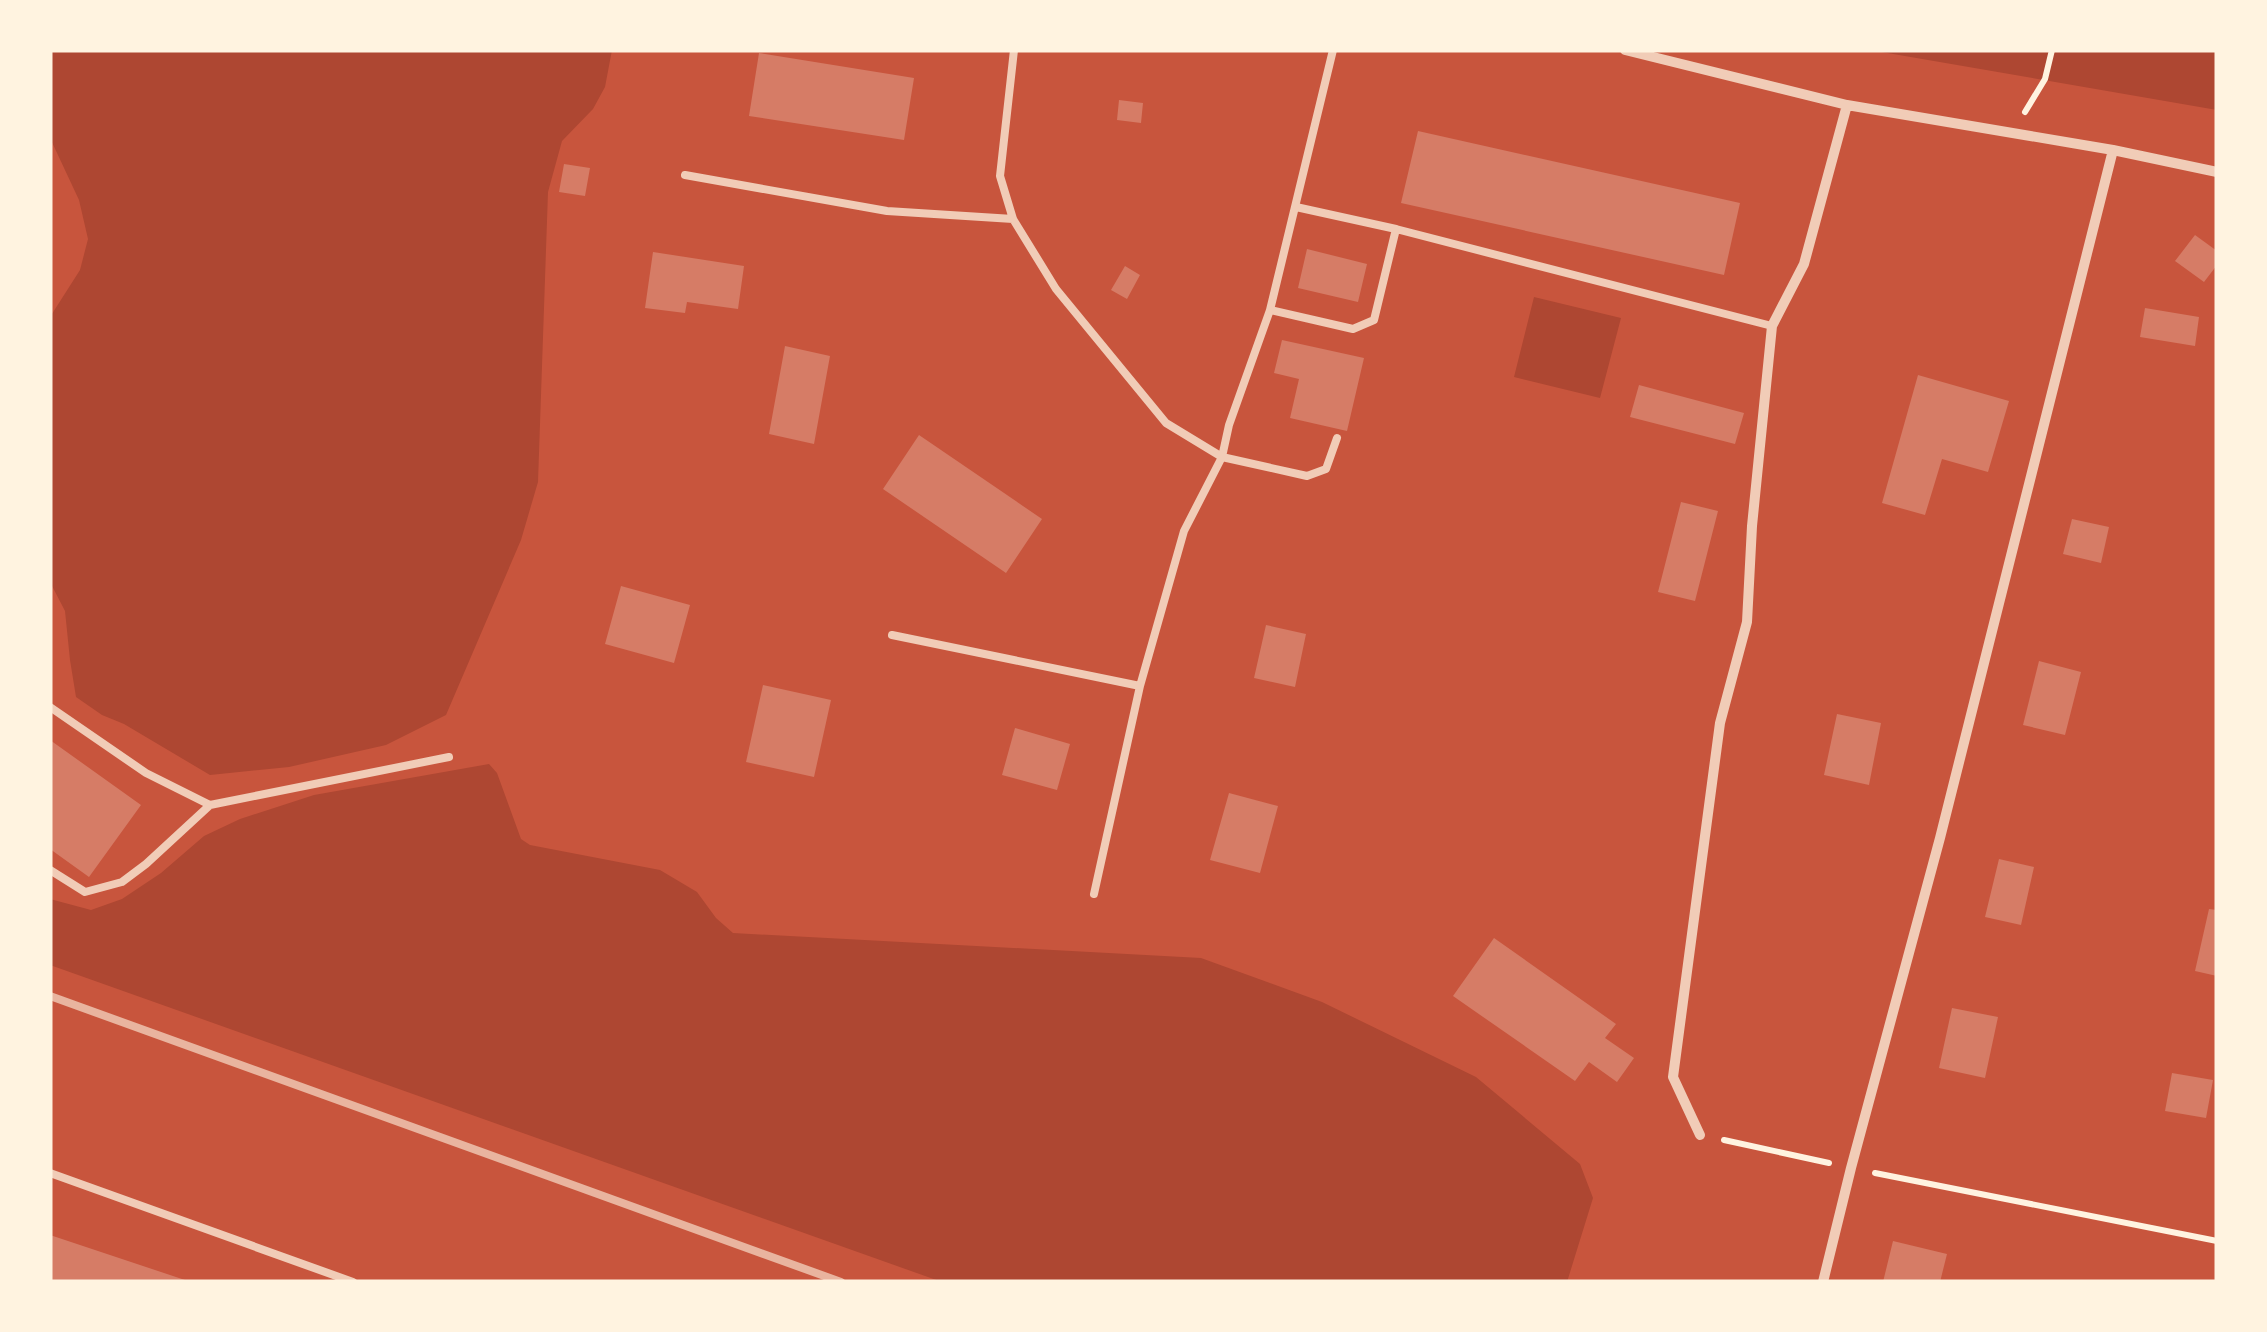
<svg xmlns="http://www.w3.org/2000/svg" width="2267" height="1332" font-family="Barlow,sans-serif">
  <rect width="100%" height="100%" fill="#c8553d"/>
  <path fill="#ae4732" d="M50,50h562l-7,37 -12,22 -31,32 -14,51 -10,290 -17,58 -75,175 -60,30 -97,22 -79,8 -86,-51 -22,-9 -26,-18 -6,-37 -5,-49 -15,-29v-265l30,-47 8,-31 -9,-39 -29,-62z
    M1870,50h347v60z
    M1534,297l87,21 -21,80 -86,-21z
    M489,764l8,9 24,66 9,6 130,25 37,22 19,26 17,15 468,25 121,44 154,75 104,87 13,34 -26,84h-625l-892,-317v-66l41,11 31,-11 39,-26 43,-37 36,-17 74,-24z"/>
  <path fill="#d67c66" d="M759,53l155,25 -10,62 -155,-24z
    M1119,100l24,3 -2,20 -24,-3z
    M1418,131l322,72 -16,72 -323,-72z
    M564,164l26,4 -5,28 -26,-4z
    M2195,235l22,16v14l-13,17 -29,-21z
    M1307,249l60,15 -9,38 -60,-14z
    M653,252l91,14 -6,43 -51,-7 -2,11 -40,-5z
    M1125,266l15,9 -13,24 -16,-9z
    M2145,308l54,9 -4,29 -55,-9z
    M1282,340l82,18 -17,73 -57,-13 9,-39 -25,-6z
    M785,346l45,10 -16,88 -45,-10z
    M1918,375l91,26 -21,71 -46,-13 -17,56 -43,-12z
    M1639,385l105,28 -9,31 -105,-27z
    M919,435l123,84 -36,54 -123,-84z
    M1681,502l37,9 -23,90 -37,-9z
    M2072,519l37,8 -8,36 -38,-9z
    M621,586l69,19 -16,58 -69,-19z
    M1266,625l40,9 -11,53 -41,-9z
    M2039,661l42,11 -16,63 -42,-10z
    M763,685l68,15 -17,77 -68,-15z
    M1837,714l44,9 -12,62 -45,-10z
    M1015,728l55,16 -13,46 -55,-15z
    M50,740l91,65 -52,72 -39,-28z
    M1229,793l49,13 -18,67 -50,-13z
    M1999,859l35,8 -13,58 -36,-8z
    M2209,909l8,1v66l-22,-5z
    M1494,938l122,86 -11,14 29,20 -17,24 -28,-20 -14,19 -122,-85z
    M1952,1008l46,9 -13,61 -46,-10z
    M2172,1073l41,7 -7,38 -41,-7z
    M50,1235l138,46v1h-138z
    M1893,1241l54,13 -7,28h-57z"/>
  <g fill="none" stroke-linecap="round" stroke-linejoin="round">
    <path stroke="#fff3e0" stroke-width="6" d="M2025,112l20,-33 7,-29
      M1724,1140l105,23
      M1875,1173l342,68"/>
    <path stroke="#f1ccb7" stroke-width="8" d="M1014,50l-14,126 13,43 43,70 110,134 56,34 85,19 19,-7 11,-31
      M685,175l202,36 126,8
      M1296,207l100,22 376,97
      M1270,310l83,19 21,-9 22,-91
      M892,635l248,51
      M50,707l96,66 64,32 -64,59 -24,18 -37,10 -35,-22
      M210,805l239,-48
      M1094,894l46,-208 44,-155 38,-74 7,-32 41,-115 63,-260
      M50,1173l303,109"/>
    <path stroke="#f1ccb7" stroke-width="10" d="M1625,50l222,55 266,45 104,22
      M1700,1135l-27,-58 47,-354 27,-101 5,-96 20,-200 32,-62 43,-159
      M1823,1282l28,-114 89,-330 173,-688"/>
    <path stroke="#e9b49f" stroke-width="8" d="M50,996l791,286"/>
  </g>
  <rect width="2267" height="1332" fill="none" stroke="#fff3e0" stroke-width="105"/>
</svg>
